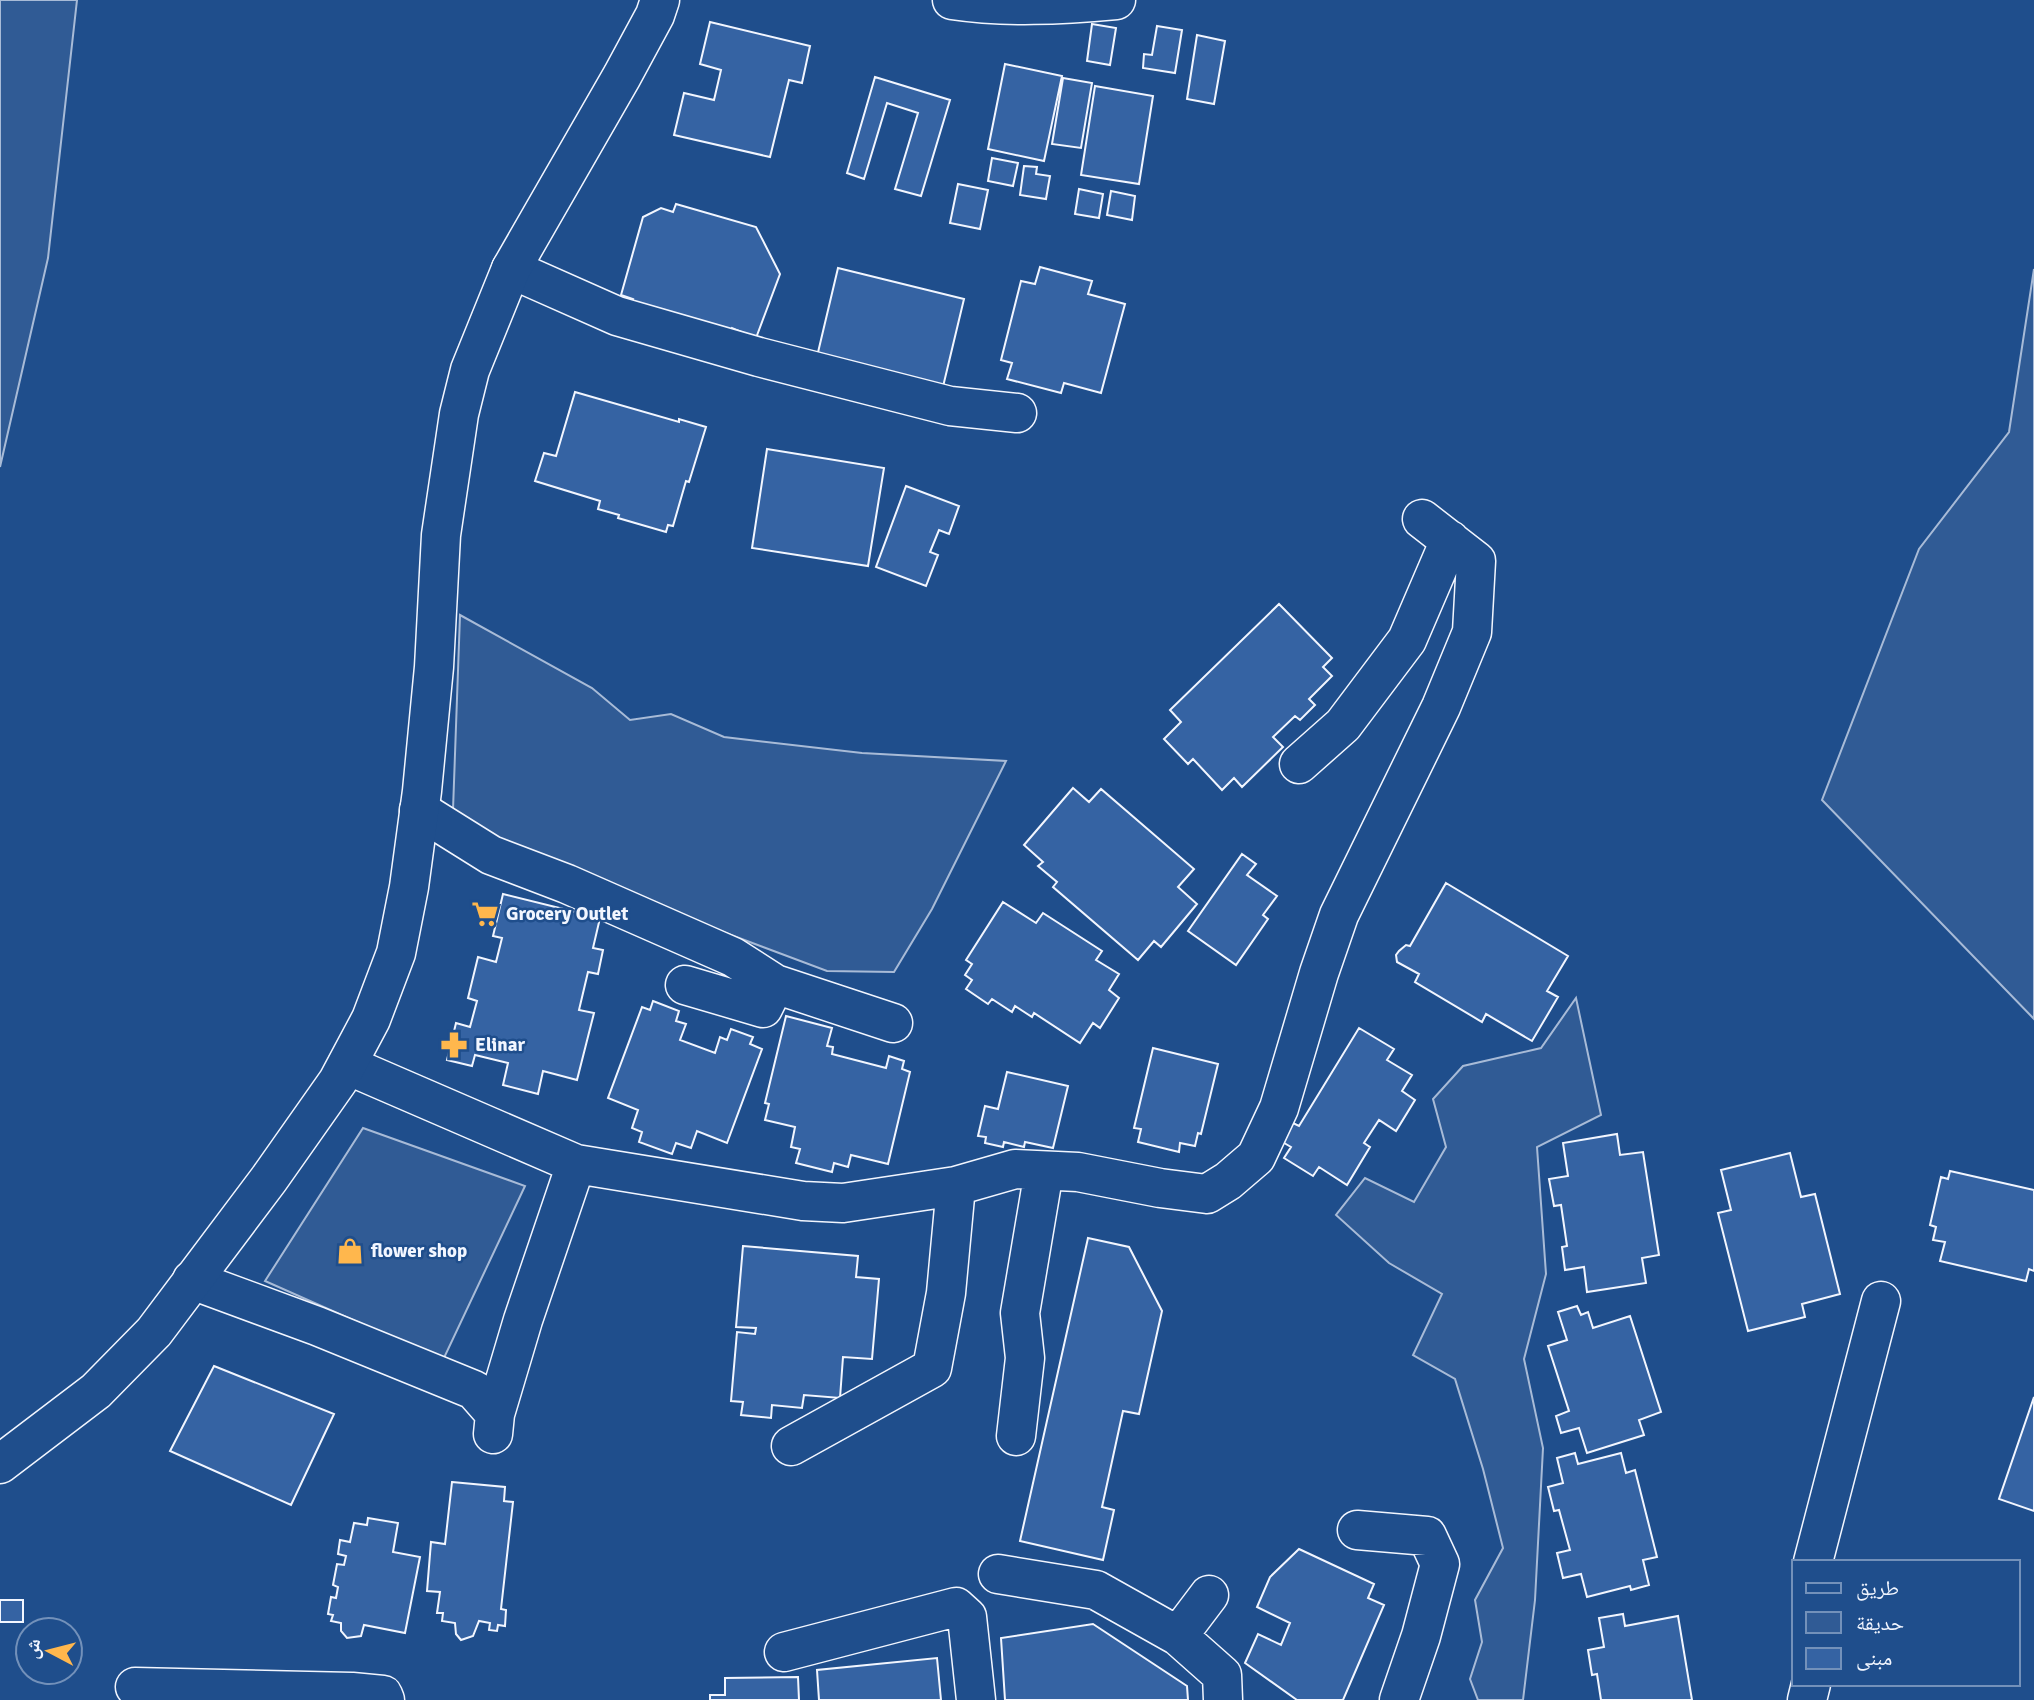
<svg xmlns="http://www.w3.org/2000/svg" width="2034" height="1700" font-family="Signika,'Noto Naskh Arabic',sans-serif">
  <rect width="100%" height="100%" fill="#1f4e8c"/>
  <path fill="#305b95" stroke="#a8bbd7" stroke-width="2" d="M0,0h77l-29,258 -48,209z
    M2034,269v750l-212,-219 97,-251 90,-117z
    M460,615l132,73 38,32 41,-6 53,23 138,16 144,8 -74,148 -38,63 -67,-1 -125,-47 -214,-89 -35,-25z
    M1576,998l25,117 -64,32 9,127 -22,85 19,89 -8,152 -12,100h-45l-8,-21 12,-37 -7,-42 28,-52 -20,-79 -28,-90 -42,-24 29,-61 -53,-31 -53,-48 29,-37 49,24 32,-55 -13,-48 30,-33 78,-18z
    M363,1128l162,58 -82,174 -178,-79z"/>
  <path fill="#3563a3" stroke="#f2f6ff" stroke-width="2" d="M710,22l100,24 -8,37 -13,-3 -19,77 -96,-22 10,-42 30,7 7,-30 -21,-6z
    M1092,24l24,4 -6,37 -23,-4z
    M1157,26l25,4 -7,43 -32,-5 1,-14 8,1z
    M1197,35l28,6 -11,63 -27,-5z
    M1005,64l57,12 -18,85 -56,-12z
    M875,77l75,23 -29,96 -26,-7 23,-76 -31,-10 -23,76 -17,-6z
    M1063,78l29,5 -11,65 -29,-4z
    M1095,86l58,10 -14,88 -58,-9z
    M992,158l26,5 -5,23 -25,-5z
    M1024,166l13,1 -1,7 14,2 -4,23 -26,-4z
    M958,184l30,6 -8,39 -30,-6z
    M1079,189l24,5 -4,24 -24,-4z
    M1111,191l24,5 -3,24 -25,-5z
    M676,204l80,23 24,47 -24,64 -24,-10 -4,11 -100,-29 5,-11 -12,-4 22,-78 18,-9 12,4z
    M1040,267l52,14 -4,13 37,10 -24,89 -37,-10 -3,10 -54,-14 5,-16 -11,-3 20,-79 14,3z
    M838,268l126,31 -23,96 -126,-30z
    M575,392l104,30v-3l27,8 -17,55 -3,-1 -13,45 -5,-1 -2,7 -48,-14 1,-3 -21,-6 2,-8 -65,-20 9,-28 12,3z
    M767,449l117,19 -16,98 -116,-18z
    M906,486l53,20 -10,28 -10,-4 -9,22 8,3 -12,31 -50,-19z
    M1279,604l53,54 -9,9 9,9 -23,23 6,6 -15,15 -5,-4 -22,21 10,10 -41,40 -8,-9 -12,12 -29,-31 -5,5 -24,-25 17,-17 -11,-12z
    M1073,788l16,14 12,-13 93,80 -16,18 19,17 -36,43 -7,-6 -16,19 -85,-73 4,-5 -19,-16 5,-4 -19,-17z
    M1242,854l14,10 -9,11 30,21 -14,19 5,4 -32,46 -48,-34z
    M1446,883l122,73 -21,35 11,6 -26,44 -46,-27 -4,8 -67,-40 4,-8 -22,-12 -1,-7 3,-4 7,-6 4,1z
    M503,894l97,24 -7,30 10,2 -5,24 -10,-2 -9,38 15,3 -17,67 -34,-9 -5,23 -35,-9 5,-22 -33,-8 -3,11 -25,-6 9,-37 14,4 7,-26 -9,-3 10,-41 18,5 6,-24 -9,-2z
    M1003,902l33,21 7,-10 59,38 -6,9 23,14 -10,16 10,8 -19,30 -7,-5 -13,20 -46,-30 -2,4 -17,-11 -3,6 -20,-13 -4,5 -22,-15 6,-9 -7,-5 7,-11 -6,-4z
    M653,1001l26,10 -3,10 10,3 -6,16 35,13 5,-16 7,3 4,-11 22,8 -3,7 12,5 -35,94 -30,-12 -6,17 -15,-5 -4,11 -33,-12 3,-10 -10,-4 6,-18 -30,-12 34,-91 8,3z
    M786,1016l46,12 -5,18 6,1 -1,7 54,14 3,-12 15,5 -2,8 8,3 -22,92 -37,-9 -3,12 -14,-4 -2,9 -36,-9 4,-14 -9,-2 4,-20 -30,-7 4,-16 -4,-1z
    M1359,1028l35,21 -7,11 25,15 -10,16 13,9 -19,31 -17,-11 -15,23 6,4 -23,38 -28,-18 -6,9 -29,-18 7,-11 -12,-7 12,-18 8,4z
    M1153,1048l65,16 -17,70 -3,-1 -3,13 -15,-3 -1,9 -41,-10 3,-13 -7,-1z
    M1007,1072l61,14 -15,62 -28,-6 -1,5 -20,-5 -1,5 -18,-4 1,-6 -8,-1 7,-30 13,3z
    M1617,1134l3,21 23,-3 16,103 -17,3 4,25 -59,9 -3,-25 -19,3 -3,-23 5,-1 -6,-41 -7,1 -5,-27 19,-3 -5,-33z
    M1790,1153l11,44 14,-3 25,100 -38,10 3,13 -57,14 -30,-118 13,-3 -10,-40z
    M1950,1171l84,19v81l-5,-2 -3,12 -86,-20 5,-19 -12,-2 3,-13 -6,-2 11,-48 7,2z
    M1088,1238l41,9 33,64 -23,103 -16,-3 -21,96 12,3 -11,50 -83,-19z
    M743,1246l115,10 -2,21 23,2 -7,80 -29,-2 -3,41 -36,-3 -2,13 -30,-3 -1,13 -30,-3 2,-13 -12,-1 6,-69 18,2 1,-6 -20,-1z
    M1577,1306l4,9 7,-3 5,16 37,-12 31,96 -22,8 5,15 -57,18 -8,-25 -18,5 -5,-17 13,-5 -21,-65 19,-6 -9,-28z
    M214,1366l120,48 -43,91 -121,-54z
    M2034,1397v114l-35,-12z
    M1575,1453l3,11 43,-11 5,20 9,-3 22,87 -14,3 6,25 -18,5 -1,-4 -43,11 -6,-23 -18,4 -6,-25 13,-3 -11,-40 -5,1 -6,-24 15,-4 -6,-25z
    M452,1482l53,5 -1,14 9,1 -12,107 5,1 -1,16 -7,-1 -1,6 -8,-1 1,-7 -11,-2 -6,15 -12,4 -5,-6 -1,-11 -13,-2 1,-8h-6l3,-21 -13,-1 4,-49 14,2z
    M368,1518l30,5 -5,29 27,5 -15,76 -41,-8 -3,11 -14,2 -6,-7v-8l-10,-2 2,-6 -5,-1 3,-17 5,1 2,-11 -5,-2 4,-21 7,1 2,-9 -8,-2 2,-14 10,2 4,-19 13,2z
    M1299,1549l75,35 -6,14 16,7 -41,95h-46l-52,-37 13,-29 23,11 9,-22 -33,-16 13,-30z
    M0,1600h23v22h-23z
    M1623,1614l2,12 53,-10 14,84h-91l-4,-26 -5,1 -4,-25 16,-3 -5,-29z
    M1093,1624l94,62 1,14h-183l-4,-62z
    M937,1658l4,42h-122l-2,-30z
    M798,1677l1,23h-89v-5h15v-17z"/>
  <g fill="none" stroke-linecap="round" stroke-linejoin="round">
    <g stroke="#f2f6ff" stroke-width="41">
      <path id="minor" d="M952,0c53,8 110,5 164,0
        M511,269l106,47 142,41 191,49 67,7
        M1299,764l44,-39 64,-85 43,-100
        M419,810l72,45 76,29 166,73 42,27 118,39
        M685,985l78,23 12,-24
        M347,1065l229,99 227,37 40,2 113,-17 59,-17 63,3 82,16 47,6 21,-13 28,-24 23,-49 40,-135 20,-58 102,-208 31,-75 4,-71 -54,-42
        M192,1280l125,46 157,64 21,24 -2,20
        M495,1414l28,-94 53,-156
        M1016,1436l9,-78 -5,-45 24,-142
        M791,1446l141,-78 14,-75 10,-107
        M1357,1530l70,6 13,28 -19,72 -22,64
        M1813,1562l68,-261
        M998,1574l98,16 82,46 44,39 1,25
        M1178,1636l31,-41
        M784,1652l172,-45 11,10 9,83
        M135,1687l217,5 31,3 2,5
        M1807,1700l4,-16"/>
    </g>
    <g stroke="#f2f6ff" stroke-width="41">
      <path id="major" d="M0,1464l96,-73 58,-59 115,-153 69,-98 33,-62 25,-66 13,-66 13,-96 12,-124 7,-132 18,-121 11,-44 41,-101 111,-193 33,-61 5,-15"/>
    </g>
    <use href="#minor" stroke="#1f4e8c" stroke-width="38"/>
    <use href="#major" stroke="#1f4e8c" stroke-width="38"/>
  </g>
  <defs>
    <g id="supermarket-bare" transform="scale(2.1)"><path d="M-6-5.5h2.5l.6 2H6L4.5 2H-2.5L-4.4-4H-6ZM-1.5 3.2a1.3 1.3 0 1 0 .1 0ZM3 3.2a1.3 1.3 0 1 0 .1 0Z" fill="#ffb74d" stroke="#1f4e8c" stroke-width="2.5" paint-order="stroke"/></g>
    <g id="pharmacy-bare" transform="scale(2.1)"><path d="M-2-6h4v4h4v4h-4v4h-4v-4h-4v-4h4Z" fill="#ffb74d" stroke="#1f4e8c" stroke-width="2.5" paint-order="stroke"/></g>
    <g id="shop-bare" transform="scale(2.1)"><path d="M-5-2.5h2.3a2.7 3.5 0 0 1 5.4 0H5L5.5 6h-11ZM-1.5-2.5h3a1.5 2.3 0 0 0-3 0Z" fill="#ffb74d" stroke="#1f4e8c" stroke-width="2.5" paint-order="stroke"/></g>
  </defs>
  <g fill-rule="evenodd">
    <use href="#supermarket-bare" x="485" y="914"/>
    <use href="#pharmacy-bare" x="454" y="1045"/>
    <use href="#shop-bare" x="350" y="1251"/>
  </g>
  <g text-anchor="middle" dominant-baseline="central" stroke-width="5" stroke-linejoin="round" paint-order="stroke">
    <g font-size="19" font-weight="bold" fill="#f2f6ff" stroke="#1f4e8c" text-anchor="start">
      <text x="506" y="914">Grocery Outlet</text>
      <text x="475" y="1045">Elinar</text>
      <text x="371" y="1251">flower shop</text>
    </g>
  </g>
  <rect x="1792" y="1560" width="228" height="126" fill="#1f4e8c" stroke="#7391ba" stroke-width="2"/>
  <rect x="1806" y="1583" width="35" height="10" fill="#1f4e8c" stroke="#7391ba" stroke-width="2"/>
  <text x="1856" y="1595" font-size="21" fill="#f2f6ff">طريق</text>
  <rect x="1806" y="1612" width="35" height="21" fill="#305b95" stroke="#7391ba" stroke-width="2"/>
  <text x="1856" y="1630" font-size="21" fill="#f2f6ff">حديقة</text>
  <rect x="1806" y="1648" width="35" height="21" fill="#3563a3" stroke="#7391ba" stroke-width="2"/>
  <text x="1856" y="1665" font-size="21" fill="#f2f6ff">مبنى</text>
  <g transform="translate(49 1651) rotate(277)"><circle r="33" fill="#1f4e8c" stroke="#7391ba" stroke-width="2"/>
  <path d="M0-5L12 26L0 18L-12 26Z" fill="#ffb74d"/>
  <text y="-10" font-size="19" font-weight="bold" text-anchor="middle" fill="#f2f6ff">ش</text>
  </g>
</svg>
